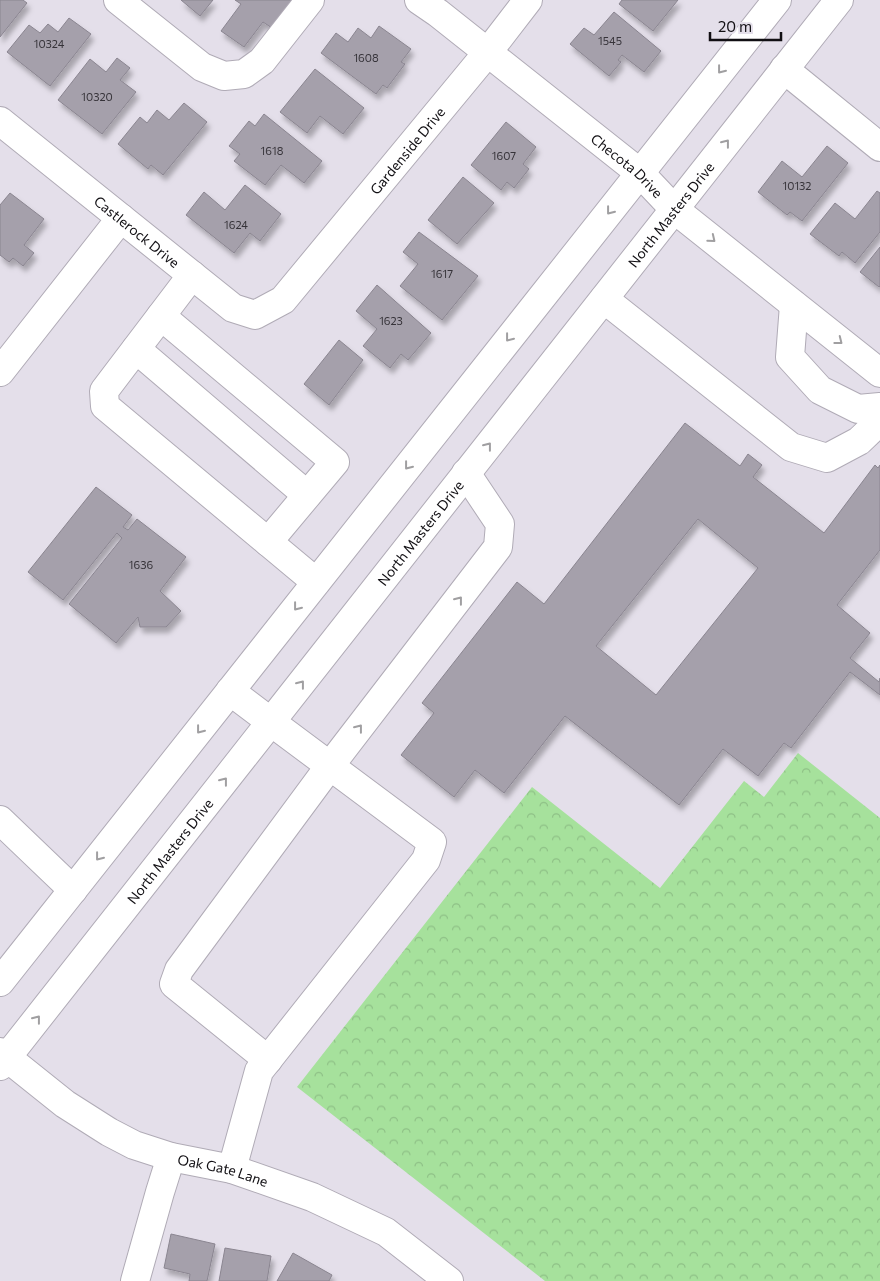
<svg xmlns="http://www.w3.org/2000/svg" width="880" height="1281" font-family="Commissioner,sans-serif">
  <defs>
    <pattern id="park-crowns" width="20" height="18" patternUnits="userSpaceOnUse" patternTransform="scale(1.25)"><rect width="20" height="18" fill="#a6e19c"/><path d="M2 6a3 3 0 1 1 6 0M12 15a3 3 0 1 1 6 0" fill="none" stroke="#8ec086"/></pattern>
    <filter id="shadow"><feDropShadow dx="3" dy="5.5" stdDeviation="2.5" flood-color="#0004"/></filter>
  </defs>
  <rect width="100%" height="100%" fill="#e4dfea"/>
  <path fill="url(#park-crowns)" d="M798,753l82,65v463h-335l-248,-194 235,-300 128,101 84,-107 20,16z"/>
  <path fill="#a5a0ab" stroke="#8a8590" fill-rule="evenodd" filter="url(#shadow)" d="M0,0h23l4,3 -27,34z
    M181,0h32l-13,16z
    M235,0h62l-22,30 -12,-8 -19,25 -23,-16 20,-27z
    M622,0h56l-25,31 -34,-27z
    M614,12l47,39 -17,21 -22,-17 -4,5 3,2 -12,14 -39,-32 14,-16 10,7z
    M69,18l22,16 -41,52 -43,-34 22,-27 11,8 8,-9 10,8z
    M379,26l32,23 -10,13 4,2 -18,24 -4,-3 -7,9 -55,-41 15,-20 12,9 10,-14 13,10z
    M117,58l13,10 -10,12 16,12 -34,42 -44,-34 32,-41 16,13z
    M315,69l49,39 -21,26 -23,-18 -13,17 -27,-21z
    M184,103l23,19 -44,53 -12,-10 -3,4 -30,-25 22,-27 7,6 10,-13 12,10z
    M264,114l58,47 -18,22 -23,-18 -16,20 -31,-24 6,-7 -11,-8 20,-25 6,5z
    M506,122l30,25 -13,17 6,5 -15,19 -7,-6 -6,8 -30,-25z
    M827,146l21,17 -46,58 -12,-9 -3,3 -29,-23 24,-31 20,16z
    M463,177l31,26 -37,41 -29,-24z
    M245,185l36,29 -21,27 -10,-8 -16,20 -48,-38 18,-23 21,18z
    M877,191l3,2v39l-25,31 -13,-11 -3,4 -29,-22 25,-31 20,16z
    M10,193l34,26 -20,26 10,8 -11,13 -10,-8 -4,4 -9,-7v-50z
    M419,232l59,44 -36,44 -42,-34 18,-22 -15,-12z
    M880,247v39l-1,1 -19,-15z
    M377,285l54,48 -23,27 -7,-6 -11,14 -27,-22 14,-17 -21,-18z
    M339,340l24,20 -34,45 -25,-21z
    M685,423l55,43 8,-12 14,11 -9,12 71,56 51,-68 3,3 2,-3v85l-43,55 33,28 -20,25 29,24 1,-4v17l-30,-23 -59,76 -7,-5 -26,33 -35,-27 -44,56 -114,-89 -61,77 -29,-23 -21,27 -53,-42 33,-42 -12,-10 95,-121 27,22zM698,519l60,49 -102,127 -60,-49z
    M96,487l36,28 -9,12 5,3 9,-11 49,38 -26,34 21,20 -15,16h-26l-2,-10 -22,26 -47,-39 53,-66 -5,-5 -54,67 -35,-28z
    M171,1234l44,10 -8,37h-18l1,-7 -26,-6z
    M225,1248l46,8 -4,25h-48z
    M293,1253l39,22 -3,6h-52z"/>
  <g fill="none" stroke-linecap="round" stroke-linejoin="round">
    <g stroke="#b0abb6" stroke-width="30">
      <g id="minor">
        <path d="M118,0l84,67 22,9 20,-2 18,-13 48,-61"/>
        <path id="s1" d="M419,0l19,13 202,160 34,36 206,164"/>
        <path d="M784,69l96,78"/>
        <path id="s2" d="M0,121l233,187 22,7 28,-15 205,-248 40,-52"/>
        <path d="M192,275l-88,116 1,15 211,176"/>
        <path d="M604,299l187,148 36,11 32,-17 21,-20"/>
        <path d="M794,305l-4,52 30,33 38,19 22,-2"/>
        <path d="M161,316l174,146 -67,80"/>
        <path d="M136,349l171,146"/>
        <path d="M0,372l121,-154"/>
        <path d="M0,820l73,70"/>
        <path id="s3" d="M0,1052l65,52 44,28 25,13 37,12 61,12 80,28 74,35 63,49"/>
        <path d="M268,1060l-94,-76 5,-14 150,-203 169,-220 2,-23 -34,-51"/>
        <path d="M232,1169l27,-98 167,-211 6,-18 -161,-120"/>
        <path d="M135,1281l25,-89 11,-35"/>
      </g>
    </g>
    <g stroke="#b0abb6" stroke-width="30">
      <g id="major">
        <path d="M230,691l41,31"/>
        <path d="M0,982l777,-982"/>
        <path id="s4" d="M0,1066l839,-1066"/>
      </g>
    </g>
    <use href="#minor" stroke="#fff" stroke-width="28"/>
    <use href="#major" stroke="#fff" stroke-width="28"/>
  </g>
  <defs><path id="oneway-chevron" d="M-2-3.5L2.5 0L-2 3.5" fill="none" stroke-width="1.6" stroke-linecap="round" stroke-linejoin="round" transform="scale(1.25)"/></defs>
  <g stroke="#a09fa1">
    <use href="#oneway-chevron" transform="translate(721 70) rotate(128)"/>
    <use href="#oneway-chevron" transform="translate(726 143) rotate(-52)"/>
    <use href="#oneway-chevron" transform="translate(610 211) rotate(128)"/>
    <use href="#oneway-chevron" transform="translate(712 239) rotate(39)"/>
    <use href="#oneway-chevron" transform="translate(509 338) rotate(128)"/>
    <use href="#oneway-chevron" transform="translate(839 341) rotate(38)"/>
    <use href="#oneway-chevron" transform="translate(488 446) rotate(-52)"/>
    <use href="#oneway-chevron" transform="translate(408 466) rotate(128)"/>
    <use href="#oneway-chevron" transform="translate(459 600) rotate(-52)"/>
    <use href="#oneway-chevron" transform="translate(297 607) rotate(128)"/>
    <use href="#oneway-chevron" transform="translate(301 684) rotate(-52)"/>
    <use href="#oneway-chevron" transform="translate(359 728) rotate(-52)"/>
    <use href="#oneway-chevron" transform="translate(200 730) rotate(128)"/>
    <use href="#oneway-chevron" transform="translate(224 781) rotate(-52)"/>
    <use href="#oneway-chevron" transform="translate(99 857) rotate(128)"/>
    <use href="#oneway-chevron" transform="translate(37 1019) rotate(-52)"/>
  </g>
  <g text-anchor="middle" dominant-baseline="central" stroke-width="5" stroke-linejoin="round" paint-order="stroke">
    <g font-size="11" fill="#363339">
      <text x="610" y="40">1545</text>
      <text x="49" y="43">10324</text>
      <text x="366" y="57">1608</text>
      <text x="97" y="96">10320</text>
      <text x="272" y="150">1618</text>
      <text x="504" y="155">1607</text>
      <text x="797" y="185">10132</text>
      <text x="236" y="224">1624</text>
      <text x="442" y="273">1617</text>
      <text x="391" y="320">1623</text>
      <text x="141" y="564">1636</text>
    </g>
    <g font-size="14" fill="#110f13" stroke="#e4dfea">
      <text stroke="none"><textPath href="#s2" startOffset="548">Gardenside Drive</textPath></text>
      <text stroke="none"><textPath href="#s1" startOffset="266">Checota Drive</textPath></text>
      <text stroke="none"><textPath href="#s4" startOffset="1084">North Masters Drive</textPath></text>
      <text stroke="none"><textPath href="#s2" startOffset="176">Castlerock Drive</textPath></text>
      <text stroke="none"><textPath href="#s4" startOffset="679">North Masters Drive</textPath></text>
      <text stroke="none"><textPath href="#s4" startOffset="274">North Masters Drive</textPath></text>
      <text stroke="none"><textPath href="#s3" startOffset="256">Oak Gate Lane</textPath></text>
    </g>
  </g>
  <path d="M710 32v8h71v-8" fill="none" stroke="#110f13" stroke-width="2.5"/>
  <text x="718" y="32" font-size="15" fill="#110f13" stroke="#e4dfea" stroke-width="4" paint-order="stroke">20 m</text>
</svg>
